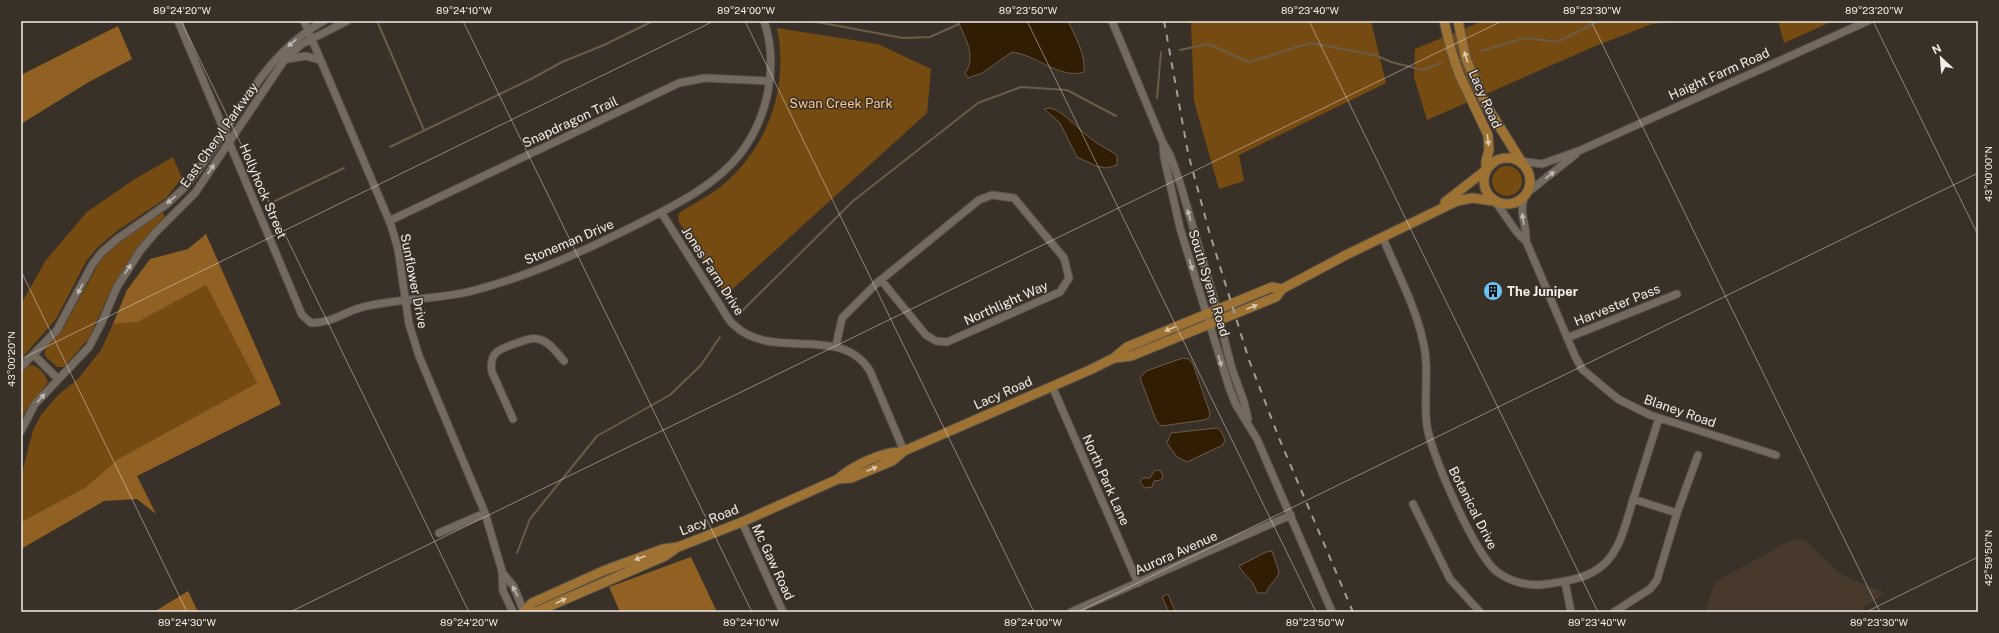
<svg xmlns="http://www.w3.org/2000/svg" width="1999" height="633" font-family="'Public Sans',sans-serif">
  <rect width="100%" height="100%" fill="#393128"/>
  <path fill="#473a2c" d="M1793,539l13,2 34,33 45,19 -22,15 3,4h-161l10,-30z"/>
  <path fill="#764b12" d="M1191,21h180l15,62 -147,72 5,26 -25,8 -25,-88z
    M1483,21h203l-34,3 -59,23 -166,73 -13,-43 1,-28z
    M1778,21h55l-49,22z
    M777,28l101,16 53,25 -4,44 -201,182 -47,-73 -1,-6 2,-4c15,-9 31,-17 44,-28 45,-39 65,-98 53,-156z
    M173,157l9,21 -16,20 -49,33 -19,16 -11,13 -31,59 -35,40v-55l25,-44 41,-48 48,-33z
    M1492 181a15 15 0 1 1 30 0a15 15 0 1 1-30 0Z
    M162,212l3,4 -33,39 -24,41 -19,42 -25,29h-7l-12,-11v-9l20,-22 36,-66 19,-17z
    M206,285l51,98 -139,76 -32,28 -65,35v-45l12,-47 8,-15 17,-20 20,-16 23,-29 12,-26 25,-2z
    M32,365c7,2 14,10 16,17l-27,36v-46l6,-6z"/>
  <path fill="#916124" d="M118,26l14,33 -45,24 -66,41v-49z
    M206,234l75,170 -144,72 19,38 -19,-15 -33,2 -83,48v-27l65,-35 32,-28 139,-76 -51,-98 -68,37 -25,2 14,-34 23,-31 38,-10z
    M691,557l26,55h-97l-11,-25z
    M188,591l10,21h-44z"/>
  <path fill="#311d04" stroke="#6b5c48" d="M958,21h110c7,15 18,34 16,51 -23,8 -50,-18 -72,-20l-30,21 -14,5 -3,-5c12,-16 0,-35 -7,-52z
    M1051,108c13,4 28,22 39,30 8,7 18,11 27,17v10l-10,3 -11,-2 -19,-9 -17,-34 -16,-14z
    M1183,358l6,1 4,5 17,49 -1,5 -5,2 -43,6 -5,-6 -16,-42 6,-7z
    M1217,428l4,3 4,9 -2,5 -36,17 -10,-5 -10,-14 4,-10z
    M1155,470l6,1 2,6 -2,3 -7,1 -2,6 -7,1 -5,-6 2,-4h8z
    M1272,551l7,21c-2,8 -10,12 -13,21h-9c-5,-16 -12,-16 -18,-27l27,-14z
    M1168,594l7,17 -6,1 -7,-15z"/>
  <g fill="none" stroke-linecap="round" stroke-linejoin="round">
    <path stroke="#6b5c48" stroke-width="2" d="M812,21l91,17 27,-1 29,-13
      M378,23l46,107
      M1180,50l28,-6 41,18 61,-19 65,12 16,7 32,8 18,-7
      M1481,51l44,-13 32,4 42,-21
      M1157,98l4,-46
      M390,147l143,-69 29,-16 42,-17 49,-24
      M275,201l69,-33
      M742,311l111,-110 125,-98 43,-16 46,3 49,26
      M517,553l13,-34 67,-83 73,-41 31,-30 19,-28"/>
    <g stroke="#575048" stroke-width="9">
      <path id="minor" d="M178,21l124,294 9,8c22,0 32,-11 52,-16 36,-9 73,-7 109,-16 58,-15 114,-41 168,-68 35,-18 75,-37 100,-69 28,-36 39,-89 24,-133
        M304,21l87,204 7,24 11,75 10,32 66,157 17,58 1,20 10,21
        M1112,21l51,122 7,12 10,28 33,112 19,74 12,33 4,17
        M287,59l19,-3 14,4
        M1163,143l1,14 16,71 49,159 7,18 21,34 75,173
        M1521,161l21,3 39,-14 287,-129
        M1527,193l49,-39
        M1524,197c-5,20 3,26 2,44l49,115 7,13 19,16 17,14 32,16 126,40
        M1494,201c12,12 18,30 32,40
        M661,212l62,98c3,5 6,11 11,15 38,37 107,-2 136,46l34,80
        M389,221l290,-138 26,-5 64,3
        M1383,238c14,34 32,67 40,103 7,28 0,57 4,85 4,29 48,127 69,145 14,11 33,16 51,13 19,-3 40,-5 56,-19 19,-16 24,-48 32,-71 8,-25 16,-51 24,-76
        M1567,338l110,-44
        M836,346l6,-28 36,-36 9,-7 92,-75 13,-5 22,3 50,60 5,20 -9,14 -113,50 -11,-1 -10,-6 -45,-55
        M34,355l24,24
        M21,367l36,-37 35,-65 9,-12 16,-14 50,-35 17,-16c47,-55 74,-132 140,-167
        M1052,386l86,197
        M513,419l-21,-47c-4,-21 10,-24 28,-30 5,-2 12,-5 18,-3 11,2 19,14 26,22
        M21,431l14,-27 54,-57 12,-23 16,-37 23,-36 15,-18 40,-40 90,-134 17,-15 45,-23
        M1413,504l37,75 30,33
        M1677,513l21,-58
        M742,522l41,90
        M439,533l46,-20
        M502,572l12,15 10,25
        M1565,582l6,30
        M1071,612l220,-97
        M1614,612l36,-23 7,-9 20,-67 -44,-14"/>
    </g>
    <g stroke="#575048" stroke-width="11">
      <path id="major" d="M1444,21l7,29 8,24 29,61 1,15 -3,11v9l-41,32
        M1458,21l8,38 20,46 35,56
        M1484 181a23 23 0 1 1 46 0a23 23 0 1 1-46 0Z
        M1115,358l16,-2 145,-59 6,-8 64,-34 111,-54 15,-3 22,3
        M838,479l13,-1 41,-17 12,-10 188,-82 22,-11 13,-11 145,-60 10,2
        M524,612l8,-9 71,-32 60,-22 15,-2 64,-25 96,-43c14,-13 45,-28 64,-27
        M524,612h12l129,-56 10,-7"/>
    </g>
    <use href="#minor" stroke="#746a60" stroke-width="7"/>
    <use href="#major" stroke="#9e7232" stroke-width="9"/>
    <path stroke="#a39d96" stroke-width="2" stroke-dasharray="7 7" stroke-linecap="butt" d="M1164,21l24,132 21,78 40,129 30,78 74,174"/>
  </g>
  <defs><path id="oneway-solid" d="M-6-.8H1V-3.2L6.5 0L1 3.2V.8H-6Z"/></defs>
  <g fill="#c0b9b2">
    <use href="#oneway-solid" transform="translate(292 43) rotate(139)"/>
    <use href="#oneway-solid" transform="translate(211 169) rotate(-56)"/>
    <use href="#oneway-solid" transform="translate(1550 175) rotate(-38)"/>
    <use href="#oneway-solid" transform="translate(171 200) rotate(141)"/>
    <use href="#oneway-solid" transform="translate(1189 215) rotate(-107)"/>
    <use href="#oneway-solid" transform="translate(1523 219) rotate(-100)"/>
    <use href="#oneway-solid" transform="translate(1191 265) rotate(74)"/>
    <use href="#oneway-solid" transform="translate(128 269) rotate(-57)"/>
    <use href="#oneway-solid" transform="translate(80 289) rotate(117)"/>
    <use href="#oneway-solid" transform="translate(1220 361) rotate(73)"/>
    <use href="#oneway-solid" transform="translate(41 398) rotate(-48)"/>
    <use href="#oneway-solid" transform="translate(515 591) rotate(-117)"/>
  </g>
  <g fill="#dac9b1">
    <use href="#oneway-solid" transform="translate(1466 57) rotate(-107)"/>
    <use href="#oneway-solid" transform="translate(1488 140) rotate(83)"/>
    <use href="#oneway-solid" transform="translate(1252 307) rotate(-23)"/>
    <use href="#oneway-solid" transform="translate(1170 329) rotate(157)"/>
    <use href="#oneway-solid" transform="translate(872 469) rotate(-23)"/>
    <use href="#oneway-solid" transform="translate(640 558) rotate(160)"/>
    <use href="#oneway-solid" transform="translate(561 601) rotate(-24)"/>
  </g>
  <path fill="none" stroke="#f3eee8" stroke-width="1" stroke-opacity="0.45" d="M181,21l288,591M463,21l289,591M745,21l289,591M1027,21l289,591M1309,21l289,591M1591,21l289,591M1873,21l105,214M21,271l166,341M21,359l693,-338M290,612l1212,-591M1078,612l900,-439M1866,612l112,-55"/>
  <defs>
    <g id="building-disc" transform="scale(1)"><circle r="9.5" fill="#6ac3f1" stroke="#393128"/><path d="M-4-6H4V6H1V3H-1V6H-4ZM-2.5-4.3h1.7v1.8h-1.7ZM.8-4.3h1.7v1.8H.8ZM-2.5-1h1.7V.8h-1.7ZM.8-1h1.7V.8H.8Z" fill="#111"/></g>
  </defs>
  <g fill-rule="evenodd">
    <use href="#building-disc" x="1493" y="291"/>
  </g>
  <g text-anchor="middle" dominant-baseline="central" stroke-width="3" stroke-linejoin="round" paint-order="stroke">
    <g font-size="13" fill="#f3eee8" stroke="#393128">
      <text transform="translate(1719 74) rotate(-24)">Haight Farm Road</text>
      <text transform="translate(1485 99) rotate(66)">Lacy Road</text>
      <text transform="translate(570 122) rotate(-25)">Snapdragon Trail</text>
      <text transform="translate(219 135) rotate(-55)">East Cheryl Parkway</text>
      <text transform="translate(263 191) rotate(67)">Hollyhock Street</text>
      <text transform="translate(569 242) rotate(-23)">Stoneman Drive</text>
      <text transform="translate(713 271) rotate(57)">Jones Farm Drive</text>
      <text transform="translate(414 281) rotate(79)">Sunflower Drive</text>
      <text transform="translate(1209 283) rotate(73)">South Syene Road</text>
      <text transform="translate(1006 303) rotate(-24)">Northlight Way</text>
      <text transform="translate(1617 305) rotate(-22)">Harvester Pass</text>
      <text transform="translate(1003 393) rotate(-24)">Lacy Road</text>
      <text transform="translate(1680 411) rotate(19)">Blaney Road</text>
      <text transform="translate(1106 480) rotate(66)">North Park Lane</text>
      <text transform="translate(1473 508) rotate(63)">Botanical Drive</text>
      <text transform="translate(709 520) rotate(-22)">Lacy Road</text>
      <text transform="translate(1176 553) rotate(-24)">Aurora Avenue</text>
      <text transform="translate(773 562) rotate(65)">Mc Gaw Road</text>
    </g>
    <g font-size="13" fill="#f9c78f" stroke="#393128">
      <text x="841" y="103">Swan Creek Park</text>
    </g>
    <g font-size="13" font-weight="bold" fill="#f3eee8" stroke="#393128" text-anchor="start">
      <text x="1507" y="291">The Juniper</text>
    </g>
  </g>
  <rect width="1999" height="633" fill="none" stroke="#393128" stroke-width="44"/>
  <g transform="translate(1941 58) rotate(334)" stroke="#393128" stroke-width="3" paint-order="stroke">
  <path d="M0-3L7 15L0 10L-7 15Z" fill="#f3eee8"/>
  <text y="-6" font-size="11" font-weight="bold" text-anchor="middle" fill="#f3eee8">N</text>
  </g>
  <rect x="22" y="22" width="1955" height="589" fill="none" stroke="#f3eee8" stroke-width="1.5"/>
  <g font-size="10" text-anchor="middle" fill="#f3eee8">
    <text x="182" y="14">89°24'20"W</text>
    <text x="464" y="14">89°24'10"W</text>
    <text x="746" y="14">89°24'00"W</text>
    <text x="1028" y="14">89°23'50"W</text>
    <text x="1310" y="14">89°23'40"W</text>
    <text x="1592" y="14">89°23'30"W</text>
    <text x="1874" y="14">89°23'20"W</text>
    <text transform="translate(1988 174) rotate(-90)" y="4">43°00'00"N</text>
    <text transform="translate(11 359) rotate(-90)" y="4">43°00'20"N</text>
    <text transform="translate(1988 558) rotate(-90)" y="4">42°59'50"N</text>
    <text x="187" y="626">89°24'30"W</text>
    <text x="469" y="626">89°24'20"W</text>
    <text x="751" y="626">89°24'10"W</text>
    <text x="1033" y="626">89°24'00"W</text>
    <text x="1315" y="626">89°23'50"W</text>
    <text x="1597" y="626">89°23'40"W</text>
    <text x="1879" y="626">89°23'30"W</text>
  </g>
</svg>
